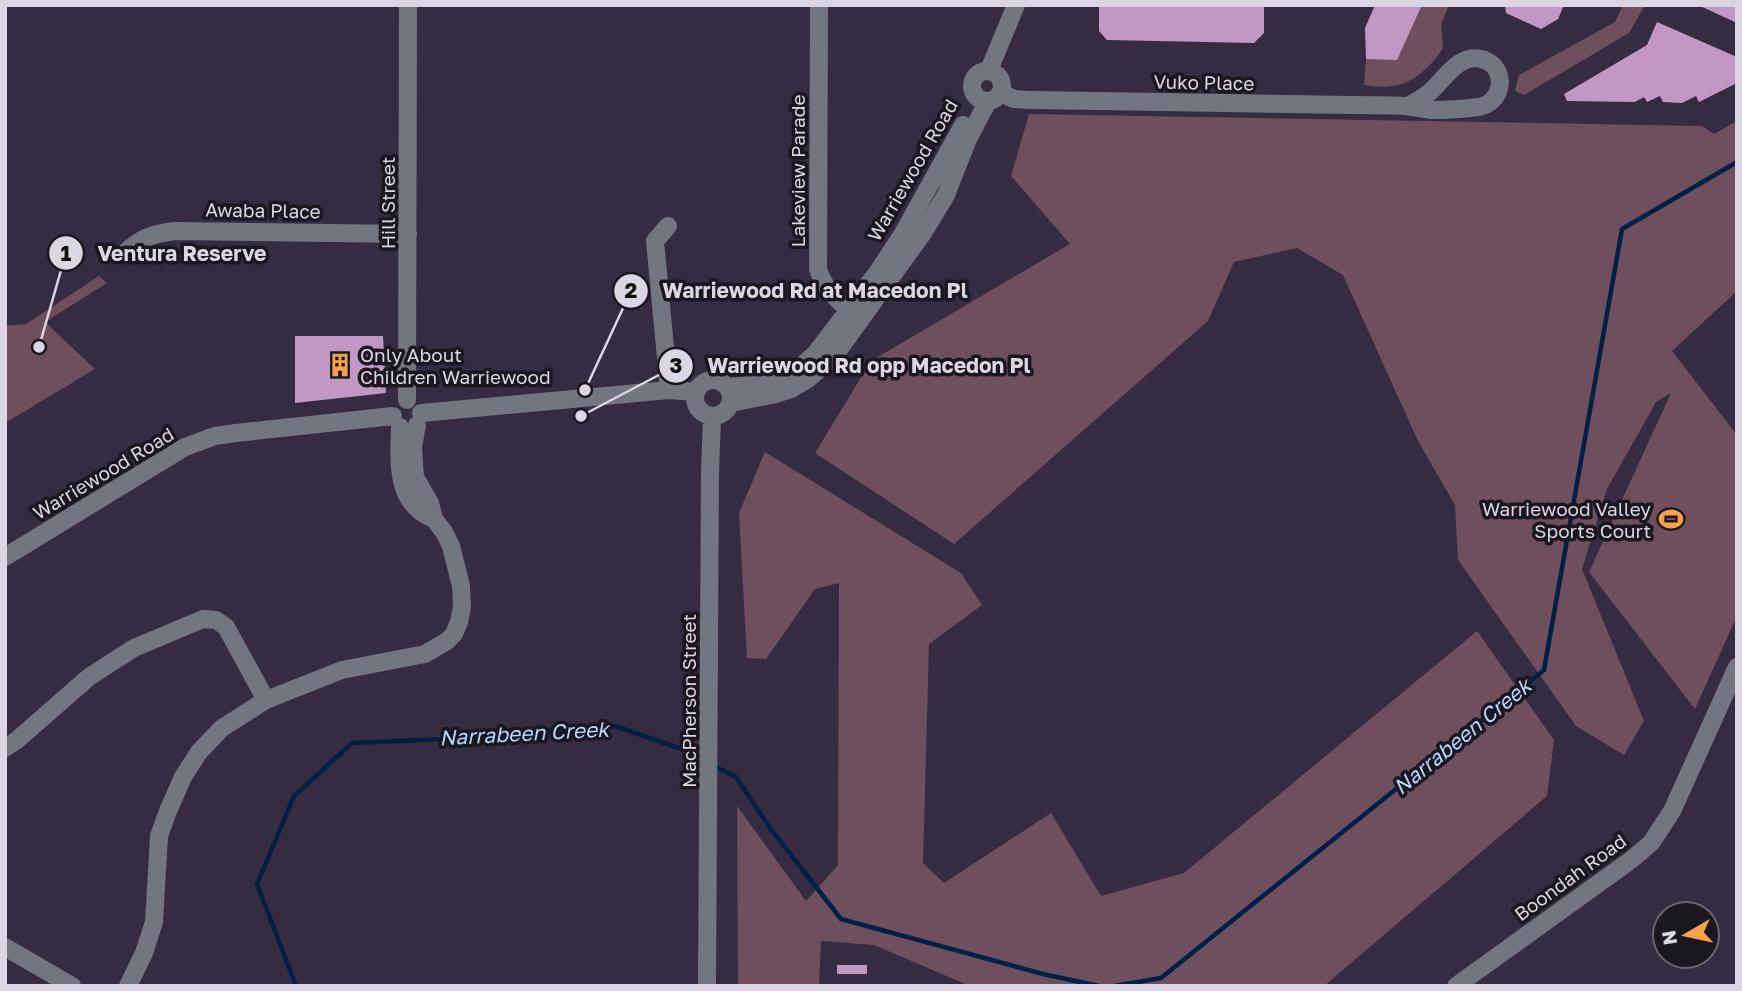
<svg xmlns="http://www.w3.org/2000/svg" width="1742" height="991" font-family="'Golos Text',sans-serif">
  <rect width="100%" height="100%" fill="#352c42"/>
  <path fill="#6f4e5d" d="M1422,5h27l-8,20 2,23c-11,17 -29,36 -51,38 -9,2 -19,0 -28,-1l2,-26h31z
    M1623,5h22l-16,28 -105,62 -9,-4 4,-16 96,-53z
    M1029,114l673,12 12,8 23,-13v170l-65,60 65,84v181l-42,93 -106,-137 82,-179 -15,9 -49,87 -25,80 62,152 -20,34 -48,-29 -118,-166 -3,-55 -37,-64 -75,-166 -46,-27 -63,14 -26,59 -254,223 -139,-91 56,-92 199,-117 -59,-68z
    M99,276l8,7 -62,39 50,47 -90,54v-97l21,-2z
    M765,452l196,121 21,32 -53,39 -6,219 21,20 107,-70 50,83 83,-23 293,-242 77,109 -7,56 -223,190h-354l-96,-41 -53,-4 -2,45h-81l-1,-180 69,95 32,-36 1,-282 -24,6 -49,70 -19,-1 -8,-145z"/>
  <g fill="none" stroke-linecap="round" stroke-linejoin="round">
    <path stroke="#002045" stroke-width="4.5" d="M712,765l24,12 34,51 71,91 202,55 56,12
      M296,986l-39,-102 37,-88 58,-53 94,-4 169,-13 72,25 18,10
      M1114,986l47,-8 383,-308 78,-441 115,-67"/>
  </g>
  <path fill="#c397c3" d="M1099,5h165v28l-10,10 -147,-3 -8,-9z
    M1375,5h47l-25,55 -31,-1 -1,-31z
    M1505,5h59l-6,14 -17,10 -35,-16z
    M1698,5h39v18z
    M1657,22l80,35v26l-38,19 -3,-6 -14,7 -19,-1 -3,-6 -13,6 -3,-5 -9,5 -68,-1 -3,-7 83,-49z
    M295,336h88l3,57 -91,10z
    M837,965h30v9h-30z"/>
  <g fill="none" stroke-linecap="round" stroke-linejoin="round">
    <path stroke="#737581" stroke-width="18" d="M819,5l-1,264c6,20 22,35 39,47
      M989,70l27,-65
      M972 86a15 15 0 1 1 30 0a15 15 0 1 1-30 0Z
      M1001,93l13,6 15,1c108,1 216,4 323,5 18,0 36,0 53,1 9,1 18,3 26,4 16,0 33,-1 48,-3 25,-5 28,-38 6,-47 -26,-9 -39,18 -55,32 -7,6 -15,10 -22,14
      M668,226l-13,15 14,149
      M125,253c17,-16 27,-19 50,-22l233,3
      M695 398a18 18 0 1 1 36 0a18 18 0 1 1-36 0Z
      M728,387l34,-3 21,-7 16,-9 16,-14 62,-81 25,-38 61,-110
      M407,400l1,-395
      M731,403l45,-9 15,-5 17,-10 27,-24 88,-122 23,-38 22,-56 20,-38
      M421,413l248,-23 27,2
      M400,427c-1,35 -5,77 34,92
      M5,557l180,-110 30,-11 21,-3 157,-17
      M5,748l12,-8 72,-63 45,-29 69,-29 13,1 10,7 40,73
      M5,947l67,39
      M128,986l16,-33 10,-31 5,-86 9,-25 15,-34 16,-25 23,-24 44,-28 76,-30 83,-16 22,-13 7,-7 5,-12 3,-15 -1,-21 -10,-40 -7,-14 -10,-13 -4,-16 -15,-26 -2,-30 4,-22
      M707,986l3,-513 2,-56
      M1456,986l175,-126 20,-17 21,-32 65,-144"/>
  </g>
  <defs>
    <g id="building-bare" transform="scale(1.89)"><path d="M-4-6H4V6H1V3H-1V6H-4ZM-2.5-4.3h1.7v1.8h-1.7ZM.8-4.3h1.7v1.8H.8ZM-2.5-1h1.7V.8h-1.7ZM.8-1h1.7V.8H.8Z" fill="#f8a14a" stroke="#1b1721" stroke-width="2.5" paint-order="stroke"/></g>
    <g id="stadium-bare" transform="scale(1.89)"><path d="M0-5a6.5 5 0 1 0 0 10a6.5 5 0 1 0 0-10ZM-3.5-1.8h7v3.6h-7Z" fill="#f8a14a" stroke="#1b1721" stroke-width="2.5" paint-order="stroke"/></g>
  </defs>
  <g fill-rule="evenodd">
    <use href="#building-bare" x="340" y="365"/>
    <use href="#stadium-bare" x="1671" y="519"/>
  </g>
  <g text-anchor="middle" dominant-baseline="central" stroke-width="7" stroke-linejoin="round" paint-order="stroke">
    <g font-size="19" fill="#dbd5e4" stroke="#1b1721">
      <text transform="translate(1204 82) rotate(1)">Vuko Place</text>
      <text transform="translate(912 170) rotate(-60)">Warriewood Road</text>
      <text transform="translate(797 171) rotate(-90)">Lakeview Parade</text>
      <text transform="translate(387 203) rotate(-90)">Hill Street</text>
      <text transform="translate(263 210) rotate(1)">Awaba Place</text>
      <text transform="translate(103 473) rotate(-31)">Warriewood Road</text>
      <text transform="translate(688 701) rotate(-90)">MacPherson Street</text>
      <text transform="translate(1570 877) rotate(-36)">Boondah Road</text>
    </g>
    <g font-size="19" fill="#dbd5e4" stroke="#1b1721" text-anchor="start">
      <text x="360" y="354">Only About<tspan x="360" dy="22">Children Warriewood</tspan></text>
      <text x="1651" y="508" text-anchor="end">Warriewood Valley<tspan x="1651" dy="22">Sports Court</tspan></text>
    </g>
    <g font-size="21" font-style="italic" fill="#b7d7ff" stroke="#1b1721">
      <text transform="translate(524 733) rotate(-3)">Narrabeen Creek</text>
      <text transform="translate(1462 736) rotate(-39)">Narrabeen Creek</text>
    </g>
  </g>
  <path fill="none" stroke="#dbd5e4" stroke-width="2.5" d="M39 347L66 253M585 390L631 291M581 416L676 366"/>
  <g fill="#dbd5e4" stroke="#1b1721" stroke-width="2.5">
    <circle cx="39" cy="347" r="7"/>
    <circle cx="585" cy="390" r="7"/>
    <circle cx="581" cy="416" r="7"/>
    <circle cx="66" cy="253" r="18"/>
    <circle cx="631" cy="291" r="18"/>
    <circle cx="676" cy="366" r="18"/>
  </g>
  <g font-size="21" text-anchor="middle" font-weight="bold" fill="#111">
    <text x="66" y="261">1</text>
    <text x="631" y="298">2</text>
    <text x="676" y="373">3</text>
  </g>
  <g font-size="21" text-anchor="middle" font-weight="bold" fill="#dbd5e4" stroke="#1b1721" stroke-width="7" stroke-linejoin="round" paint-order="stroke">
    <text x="182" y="261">Ventura Reserve</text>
    <text x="815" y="298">Warriewood Rd at Macedon Pl</text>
    <text x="869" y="373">Warriewood Rd opp Macedon Pl</text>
  </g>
  <rect width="1742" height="991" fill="none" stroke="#dbd5e4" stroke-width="14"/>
  <g transform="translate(1686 935) rotate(261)"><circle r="33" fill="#1b1721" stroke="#68636f" stroke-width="2"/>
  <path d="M0-5L12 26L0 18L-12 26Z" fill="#f8a14a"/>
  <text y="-10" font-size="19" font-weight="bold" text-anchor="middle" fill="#dbd5e4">N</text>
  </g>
</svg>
